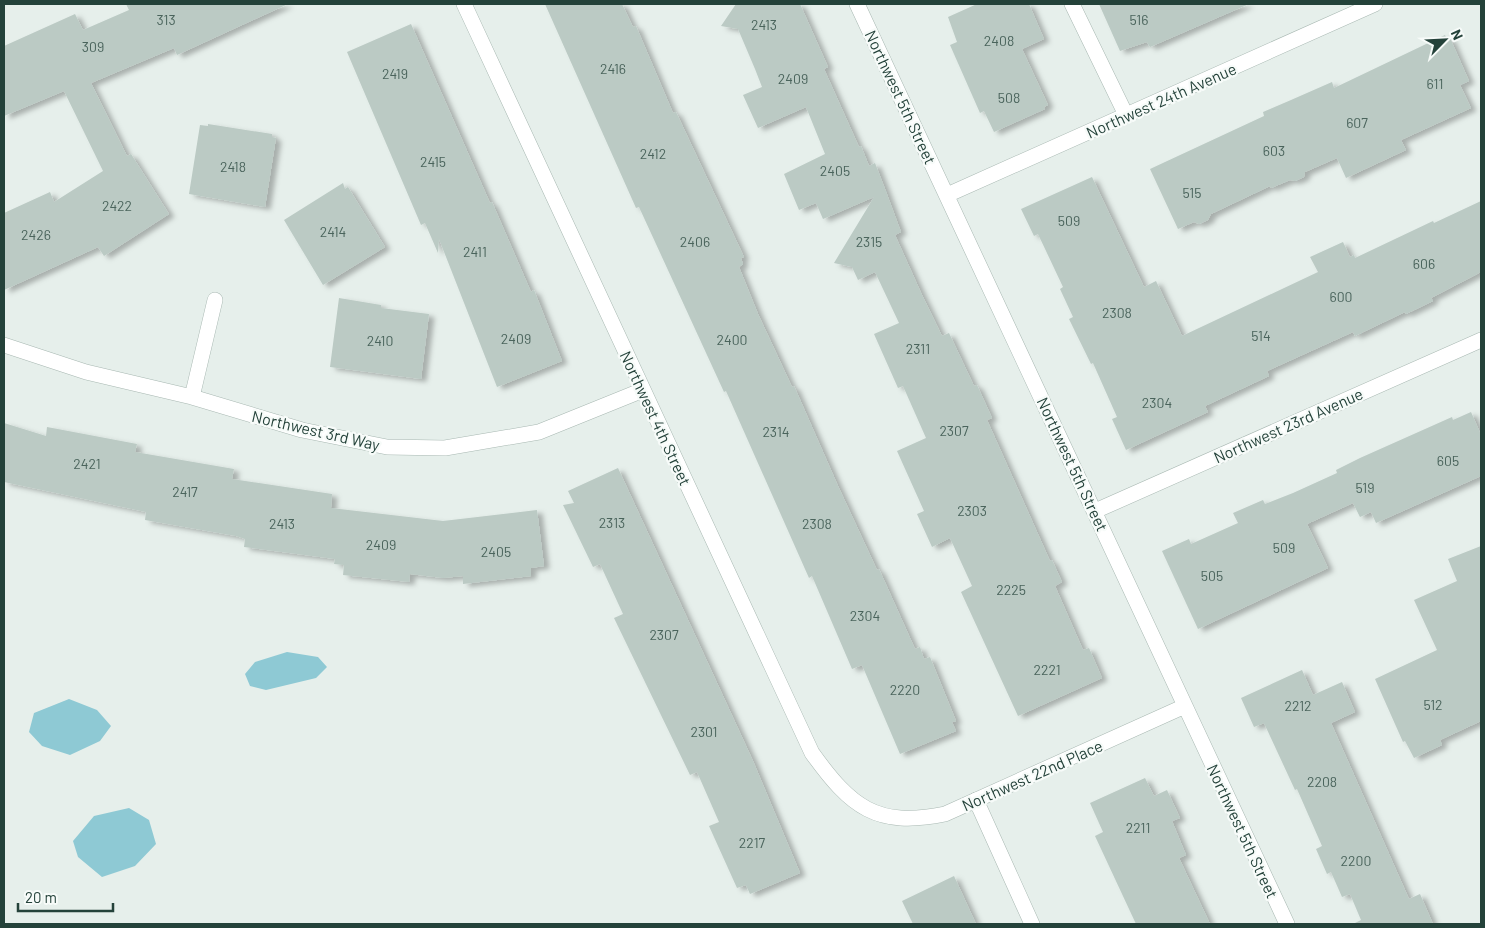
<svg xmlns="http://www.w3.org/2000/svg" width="1485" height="928" font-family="Barlow,sans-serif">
  <defs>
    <filter id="shadow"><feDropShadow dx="5.5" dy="3" stdDeviation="2.5" flood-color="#0004"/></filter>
  </defs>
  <rect width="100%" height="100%" fill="#e6efeb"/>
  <path fill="#8ec9d4" d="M287,652l31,5 9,10 -11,11 -50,12 -16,-4 -5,-12 10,-12z
    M69,699l28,11 14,16 -11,15 -30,14 -28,-9 -13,-14 5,-19z
    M129,808l20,12 7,24 -21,22 -33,11 -24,-20 -5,-16 21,-25z"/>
  <path fill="#bbcac4" filter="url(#shadow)" d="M126,4h162l-111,51 -3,-7 -83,35 36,73 4,-2 38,60 -65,42 -6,-9 -94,43v-77l46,-21 4,10 49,-31 -39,-80 -60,25v-70l71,-32 8,16 46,-20z
    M545,4h77l11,23 3,-1 37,87 3,-1 68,145 -3,1 2,6 -4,3 19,47 34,73 2,-1 44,100 39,84 2,-1 36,80 5,-2 4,12 6,-2 26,64 -4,1 4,9 -56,23 -38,-89 -10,4 -40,-93 -3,2 -83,-187 -2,1 -85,-185 -3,1z
    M736,4h64l28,63 -4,2 35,78 2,-1 8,20 6,-3 10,26 16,43 -6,3 27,60 20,41 7,-3 25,53 3,-1 15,33 -5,2 63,141 2,-1 10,22 -7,4 28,64 6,-2 13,30 -84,38 -57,-124 11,-6 -22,-48 -18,9 -15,-33 7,-3 -27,-60 29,-13 -23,-52 -5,2 -24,-54 25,-11 -24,-51 -17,8 -6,-13 -18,-4 40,-66 -51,22 -7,-16 -17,7 -15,-36 41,-20 -19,-47 -48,21 -15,-33 19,-8 -7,-18 -17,-40 -17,-3z
    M977,4h52l15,35 -22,10 26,56 -4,2 1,2 -51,23 -10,-21 -4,2 -30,-68 7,-3 -9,-25z
    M1099,4h150l-99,43 -3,-5 -27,9z
    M411,24l79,179 2,-1 39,90 3,-2 28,71 -65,26 -58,-148 -1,14 -13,-30 -4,2 -74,-173z
    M1445,35l2,4 3,-1 19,43 -9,4 11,23 -70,32 5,10 -60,28 -9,-20 -32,14 -1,5 -9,4 -5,-1 -19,8 -1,-2 -59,28 -3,6 -9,4 -5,-2 -16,7 -28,-60 114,-53 -1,-4 28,-12 41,-18 2,6z
    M208,124l64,10v3l4,1 -11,69 -76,-13 11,-69 8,1z
    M1092,177l52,110 12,-6 26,55 136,-64 -8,-15 33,-15 7,15 4,-2 1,3 78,-37 1,2 47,-22v71l-50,26 2,3 -27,13 -1,-2 -50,24 -2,-4 -86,39 2,5 -64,30 3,6 -82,38 -14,-31 5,-2 -24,-54 -2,1 -22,-45 4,-2 -13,-28 3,-2 -25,-53 -4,2 -13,-27z
    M343,183l2,6 3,-2 37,60 -62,38 -39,-65z
    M339,298l42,7v3l48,6 -8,65 -91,-12z
    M1471,412l10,23v41l-105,47 -5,-11 -11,5 -7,-14 -46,21 21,44 -130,61 -36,-78 27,-12 2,5 47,-21 -5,-10 30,-13 2,4 28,-11 44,-20 -1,-3 24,-12 92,-41 1,3z
    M4,423l42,13 1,-9 90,17 -2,8 99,17 -2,10 100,15 -1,14 112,13 94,-11 7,56 -13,2v8l-68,8v-8l-20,2 -33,-4 -1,8 -66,-7 1,-10 -10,-1 1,-5 -91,-12 1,-8 -9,-3 -91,-16 1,-8 -142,-30z
    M618,468l135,293 47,112 -50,21 -4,-9 -9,3 -28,-62 10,-4 -22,-50 -7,3 -76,-157 9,-4 -23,-50 -7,3 -30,-62 11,-2 -6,-12z
    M1481,546v175l-41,19 2,5 -28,13 -9,-17 -2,1 -28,-63 62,-29 -23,-50 43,-19 -9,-22z
    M1302,670l11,25 29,-13 13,30 -24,11 78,176 11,-5 13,30h-80l8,-4 -11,-26 -8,3 -11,-25 -4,2 -11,-25 6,-3 -25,-57 -2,1 -31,-67 -10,4 -13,-29z
    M1145,778l9,18 13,-6 13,28 -8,3 14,34 -7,3 31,66h-74l-41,-88 8,-4 -13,-29z
    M954,876l22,48h-63l-11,-23z"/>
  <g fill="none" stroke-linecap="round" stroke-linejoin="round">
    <g stroke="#a8b8b2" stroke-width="16">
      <path id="lane" d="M1072,4l54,111
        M976,800l56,124"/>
    </g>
    <g stroke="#a8b8b2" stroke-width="16">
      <path id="street" d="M464,4l348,749c39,54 64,75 133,61l240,-108
        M857,4l430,920
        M947,195l428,-191
        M4,345l82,27 106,25 110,33 85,17 58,1 94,-16 104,-42
        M192,397l23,-97
        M1095,511l386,-171"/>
    </g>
    <use href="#lane" stroke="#fff" stroke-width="15"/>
    <use href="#street" stroke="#fff" stroke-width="15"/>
  </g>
  <g text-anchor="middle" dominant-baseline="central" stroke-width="4.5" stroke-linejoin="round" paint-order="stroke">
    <g font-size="14" fill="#4a645c">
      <text x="166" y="19">313</text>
      <text x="1139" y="19">516</text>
      <text x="764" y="24">2413</text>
      <text x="999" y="40">2408</text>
      <text x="93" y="46">309</text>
      <text x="613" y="68">2416</text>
      <text x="395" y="73">2419</text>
      <text x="793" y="78">2409</text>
      <text x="1435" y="83">611</text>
      <text x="1009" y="97">508</text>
      <text x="1357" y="122">607</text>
      <text x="1274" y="150">603</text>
      <text x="653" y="153">2412</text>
      <text x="433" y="161">2415</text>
      <text x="233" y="166">2418</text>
      <text x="835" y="170">2405</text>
      <text x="1192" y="192">515</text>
      <text x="117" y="205">2422</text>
      <text x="1069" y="220">509</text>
      <text x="333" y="231">2414</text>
      <text x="36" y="234">2426</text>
      <text x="695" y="241">2406</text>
      <text x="869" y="241">2315</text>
      <text x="475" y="251">2411</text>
      <text x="1424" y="263">606</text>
      <text x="1341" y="296">600</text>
      <text x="1117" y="312">2308</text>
      <text x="1261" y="335">514</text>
      <text x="516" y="338">2409</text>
      <text x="732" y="339">2400</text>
      <text x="380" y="340">2410</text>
      <text x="918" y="348">2311</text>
      <text x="1157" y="402">2304</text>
      <text x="954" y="430">2307</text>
      <text x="776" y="431">2314</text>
      <text x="1448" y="460">605</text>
      <text x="87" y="463">2421</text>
      <text x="1365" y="487">519</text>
      <text x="185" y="491">2417</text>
      <text x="972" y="510">2303</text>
      <text x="612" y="522">2313</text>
      <text x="282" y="523">2413</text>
      <text x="817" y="523">2308</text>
      <text x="381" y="544">2409</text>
      <text x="1284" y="547">509</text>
      <text x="496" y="551">2405</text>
      <text x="1212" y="575">505</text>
      <text x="1011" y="589">2225</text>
      <text x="865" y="615">2304</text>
      <text x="664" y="634">2307</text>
      <text x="1047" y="669">2221</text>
      <text x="905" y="689">2220</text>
      <text x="1433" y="704">512</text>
      <text x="1298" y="705">2212</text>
      <text x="704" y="731">2301</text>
      <text x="1322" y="781">2208</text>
      <text x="1138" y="827">2211</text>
      <text x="752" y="842">2217</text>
      <text x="1356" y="860">2200</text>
    </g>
    <g font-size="16" fill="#24423a" stroke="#f7fbf9">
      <text transform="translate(901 97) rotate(65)">Northwest 5th Street</text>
      <text transform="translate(1161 100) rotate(-24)">Northwest 24th Avenue</text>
      <text transform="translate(656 418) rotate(65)">Northwest 4th Street</text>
      <text transform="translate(1288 425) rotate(-24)">Northwest 23rd Avenue</text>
      <text transform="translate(316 430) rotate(13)">Northwest 3rd Way</text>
      <text transform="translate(1073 464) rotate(65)">Northwest 5th Street</text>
      <text transform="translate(1032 775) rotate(-24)">Northwest 22nd Place</text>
      <text transform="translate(1243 831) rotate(65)">Northwest 5th Street</text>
    </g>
  </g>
  <rect width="1485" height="928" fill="none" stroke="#24423a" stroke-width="10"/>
  <g transform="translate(1445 40) rotate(66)" stroke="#f7fbf9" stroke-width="4" paint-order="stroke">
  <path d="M0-4L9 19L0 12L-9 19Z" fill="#24423a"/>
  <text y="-8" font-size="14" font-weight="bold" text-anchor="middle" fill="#24423a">N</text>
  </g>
  <path d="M18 903v8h95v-8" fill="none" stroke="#24423a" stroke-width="2.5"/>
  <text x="25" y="903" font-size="15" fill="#24423a" stroke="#f7fbf9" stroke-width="4" paint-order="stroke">20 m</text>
</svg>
